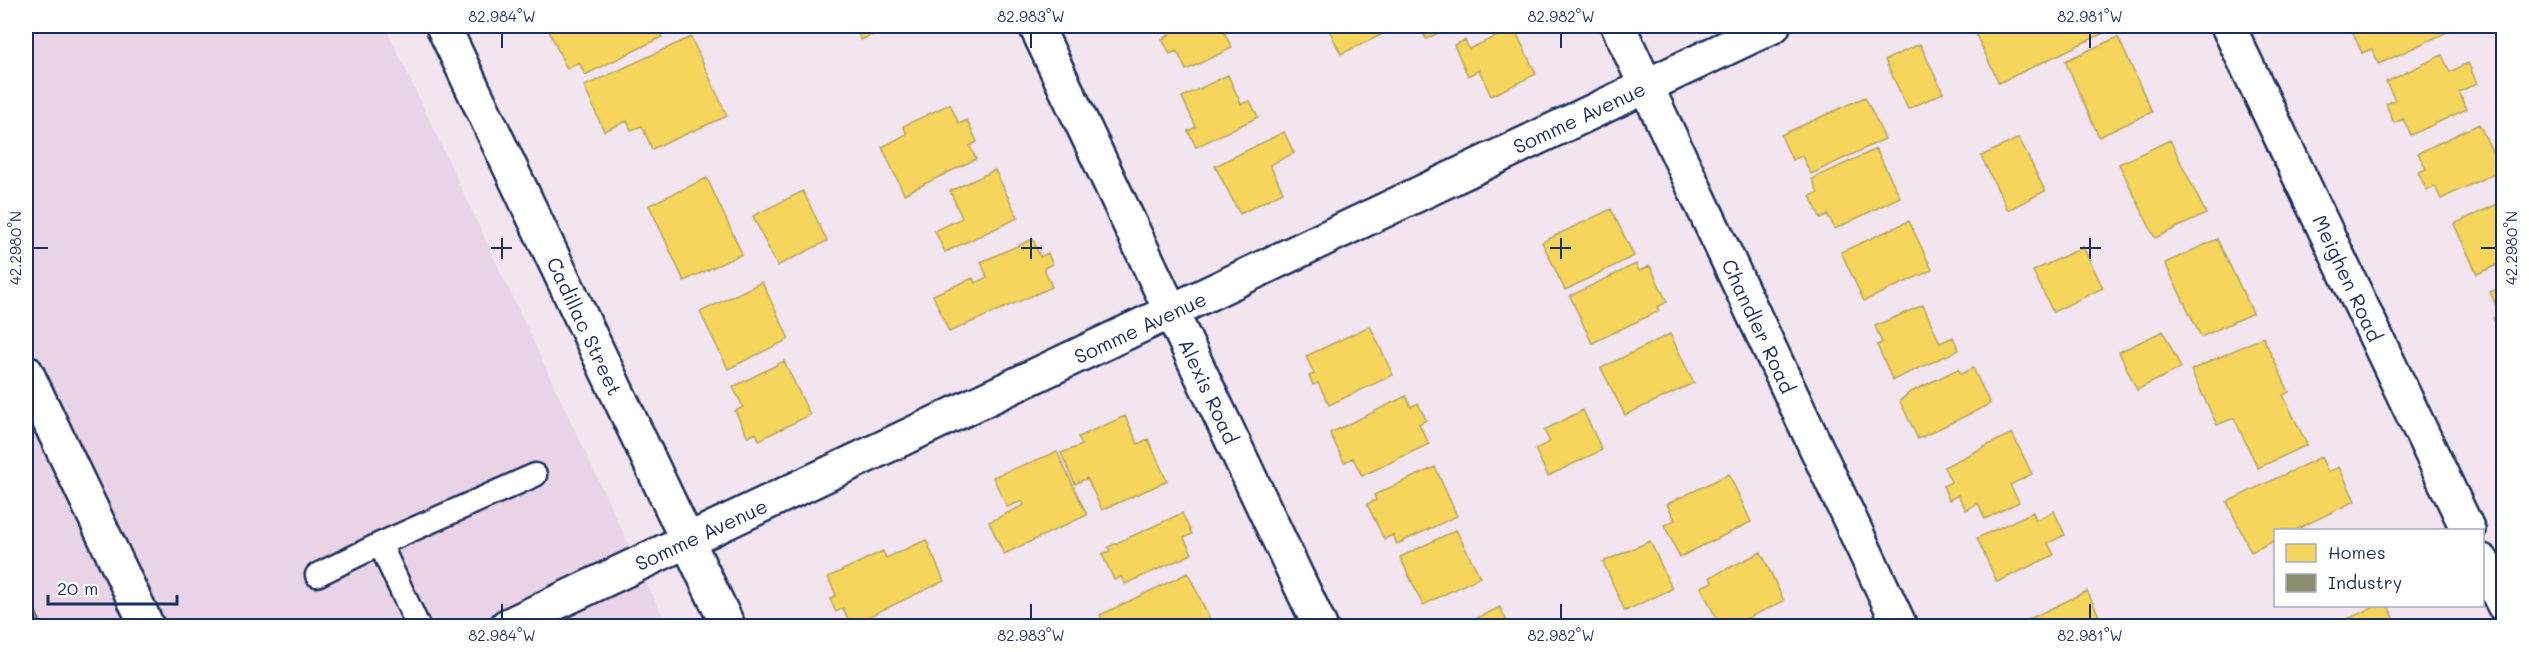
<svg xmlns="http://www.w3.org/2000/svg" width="2529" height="652" font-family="Mali,sans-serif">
  <rect width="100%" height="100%" fill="#f2e5f0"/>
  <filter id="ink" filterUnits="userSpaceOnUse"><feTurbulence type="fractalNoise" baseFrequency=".0167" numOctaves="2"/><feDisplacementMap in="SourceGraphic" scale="12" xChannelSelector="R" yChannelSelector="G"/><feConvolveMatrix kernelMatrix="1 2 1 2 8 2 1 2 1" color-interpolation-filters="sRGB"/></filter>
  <g filter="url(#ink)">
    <path fill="#e9d3e6" d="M26,26h359l282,600h-641z"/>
    <path fill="#f6d55c" stroke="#b4a35d" stroke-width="1.5" d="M560,26h102l-5,2 5,9 -77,38 -6,-13 -12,7 -18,-38z
      M854,26h38l-31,14z
      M1164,26h57l11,22 -46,22 -9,-19 -7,3 -8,-15 7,-4z
      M1327,26h70l1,1 -57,27z
      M1420,26h33l-27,13z
      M1972,26h139l1,3 -113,54z
      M2359,26h101l-81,38 -7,-15 -10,4 -9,-20 8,-3z
      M1514,28l22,46 -45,22 -12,-26 -11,6 -14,-31 11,-5 4,9z
      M691,37l36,79 -75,33 -10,-23 -11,4 -4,-9 -23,10 -20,-45z
      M2118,37l34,75 -53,25 -34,-76z
      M1920,44l23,49 -35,16 -23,-49z
      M2442,55l8,17 18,-9 9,20 -18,9 8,17 -56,26 -8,-16 -9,4 -8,-19 9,-4 -9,-18z
      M1228,75l13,29 9,-3 8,16 -62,30 -8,-16 8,-4 -14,-30z
      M1865,97l20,42 -74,35 -9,-18 -10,4 -11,-25z
      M950,104l9,20 8,-4 10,22 -7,4 6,13 -72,35 -22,-47 25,-13 -4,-8z
      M2479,124l22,46 -60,29 -6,-13 -8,5 -9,-19 8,-3 -8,-16z
      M1284,132l10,21 -24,12 13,27 -43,22 -25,-48z
      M2019,138l26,53 -37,19 -27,-54z
      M2170,140l36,74 -51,24 -36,-74z
      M1876,149l24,48 -65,32 -7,-14 -7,4 -11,-23 8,-3 -6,-14z
      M995,170l23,48 -73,34 -10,-21 27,-13 -12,-27z
      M707,178l35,76 -58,27 -35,-76z
      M803,191l24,50 -50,25 -24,-50z
      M2504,201v61l-27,12 -23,-50z
      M1611,209l23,47 -69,34 -23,-48z
      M1909,221l23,49 -68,31 -23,-49z
      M1033,239l7,18 8,-4 4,11 -8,4 8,19 -103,45 -16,-37 40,-17 2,5 12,-6 -6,-15z
      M2217,239l36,74 -52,24 -36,-74z
      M2083,247l20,41 -50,24 -20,-41z
      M1636,264l3,7 11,-5 17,36 -10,5 2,4 -67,32 -22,-47z
      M762,282l27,57 -61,30 -28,-57z
      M2504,286v56l-11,-24 7,-3 -10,-23z
      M1923,305l17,38 13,-6 6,13 -66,30 -16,-35 5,-2 -7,-17z
      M1370,326l23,49 -64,30 -11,-22 -5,2 -4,-9 5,-2 -8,-18z
      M2163,331l18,37 -44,22 -18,-38z
      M1670,334l24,49 -69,32 -24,-47z
      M2263,337l26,55 -6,3 24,50 -49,23 -24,-50 -17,7 -26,-55z
      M784,361l26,54 -51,25 -3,-7 -8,4 -13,-26 8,-4 -10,-20z
      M1973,368l17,36 -72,35 -18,-38 9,-8 49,-24 3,5z
      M1406,396l5,11 7,-4 8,17 -7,4 10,20 -67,32 -9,-18 -9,4 -14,-29z
      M1583,410l19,40 -54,26 -13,-27 15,-7 -6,-12z
      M1125,416l13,28 10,-5 19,42 -65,29 -15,-32 -12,6 -14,-31 21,-8 -4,-8z
      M2012,433l20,41 -22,11 9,17 -34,17 -7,-16 -12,7 -8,-15 -9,5 -6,-14 8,-4 -7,-15z
      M1057,452l30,63 -83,39 -15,-32 35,-17 -2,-4 -15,6 -14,-30z
      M2321,457l7,15 11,-5 16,34 -60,29h-19v10l-25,12 -24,-50z
      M1435,467l22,49 -60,28 -4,-9 -9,4 -17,-35 9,-4 -2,-5z
      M1729,474l22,48 -71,35 -16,-32 11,-5 -8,-16z
      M2054,511l11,24 -17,8 6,12 -57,27 -20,-44 56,-26 3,8z
      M1182,513l10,21 -8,4 8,16 -67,30 -4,-7 -7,3 -12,-26 8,-3 -2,-4z
      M1456,530l24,47 -57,28 -23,-48z
      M926,540l18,41 -93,44 -8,-17 -7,4 -6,-13 6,-4 -8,-18 55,-26 3,7z
      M1650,541l22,48 -47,22 -22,-49z
      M1761,552l23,49 -51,24 -13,1 -19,-39 11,-5 -2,-5z
      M1188,573l25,53h-108l-5,-11z
      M2087,591l15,31 -9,4h-72l-2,-2z
      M2377,606h11l10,20h-67z
      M1500,607l9,19h-48z"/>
    <path fill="#8c8c6e" stroke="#6a7069" stroke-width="1.5" d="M26,591l17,35h-17z"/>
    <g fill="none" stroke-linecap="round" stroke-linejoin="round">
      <g stroke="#1b2f5e" stroke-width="27">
        <path id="lane" d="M380,544l155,-69
          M317,575l63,-31 38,82"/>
      </g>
      <g stroke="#1b2f5e" stroke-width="38">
        <path id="street" d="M443,26l285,600
          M1036,26l284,600
          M1618,26l282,600
          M2228,26l240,504
          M2482,561l22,44
          M507,626l1266,-600"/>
      </g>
      <g stroke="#1b2f5e" stroke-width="38">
        <path id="secondary" d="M26,372l121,254"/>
      </g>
      <use href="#lane" stroke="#fff" stroke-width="22"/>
      <use href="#street" stroke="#fff" stroke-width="33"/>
      <use href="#secondary" stroke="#fff" stroke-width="33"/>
    </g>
  </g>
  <path fill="none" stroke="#1b2f5e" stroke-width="2" d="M502,33v15M1031,33v15M1561,33v15M2090,33v15M502,238v21M1031,238v21M1561,238v21M2090,238v21M33,248h15M491,248h21M1021,248h21M1550,248h21M2080,248h21M2481,248h15M502,604v15M1031,604v15M1561,604v15M2090,604v15"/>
  <g text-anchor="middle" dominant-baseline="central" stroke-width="6" stroke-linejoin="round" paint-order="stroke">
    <g font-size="20" fill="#1b2f5e" stroke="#fff">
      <text transform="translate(1579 117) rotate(-25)">Somme Avenue</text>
      <text transform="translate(2348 278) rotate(65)">Meighen Road</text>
      <text transform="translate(585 326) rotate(65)">Cadillac Street</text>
      <text transform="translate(1759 326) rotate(65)">Chandler Road</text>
      <text transform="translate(1140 327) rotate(-25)">Somme Avenue</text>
      <text transform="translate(1209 391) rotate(65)">Alexis Road</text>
      <text transform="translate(701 534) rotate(-25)">Somme Avenue</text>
    </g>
  </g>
  <rect width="2529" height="652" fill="none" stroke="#fff" stroke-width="66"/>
  <rect x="2274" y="529" width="210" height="78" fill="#ffffff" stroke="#a4acbf" stroke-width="1.5"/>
  <rect x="2286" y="544" width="30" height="18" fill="#f6d55c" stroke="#a4acbf" stroke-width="1.5"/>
  <text x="2328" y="559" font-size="18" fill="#1b2f5e">Homes</text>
  <rect x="2286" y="574" width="30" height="18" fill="#8c8c6e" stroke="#a4acbf" stroke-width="1.5"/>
  <text x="2328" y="589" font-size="18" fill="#1b2f5e">Industry</text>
  <path d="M48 595v9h129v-9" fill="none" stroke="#1b2f5e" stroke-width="3"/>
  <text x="57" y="595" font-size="18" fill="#1b2f5e" stroke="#ffffff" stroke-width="4.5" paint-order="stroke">20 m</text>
  <rect x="33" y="33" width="2463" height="586" fill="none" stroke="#1b2f5e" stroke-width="2"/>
  <g font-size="15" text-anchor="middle" fill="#1b2f5e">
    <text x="502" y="22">82.984°W</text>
    <text x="1031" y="22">82.983°W</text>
    <text x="1561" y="22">82.982°W</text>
    <text x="2090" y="22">82.981°W</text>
    <text transform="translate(16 248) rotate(-90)" y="5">42.2980°N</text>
    <text transform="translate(2512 248) rotate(-90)" y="5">42.2980°N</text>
    <text x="502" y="641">82.984°W</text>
    <text x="1031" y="641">82.983°W</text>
    <text x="1561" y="641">82.982°W</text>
    <text x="2090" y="641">82.981°W</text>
  </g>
</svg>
